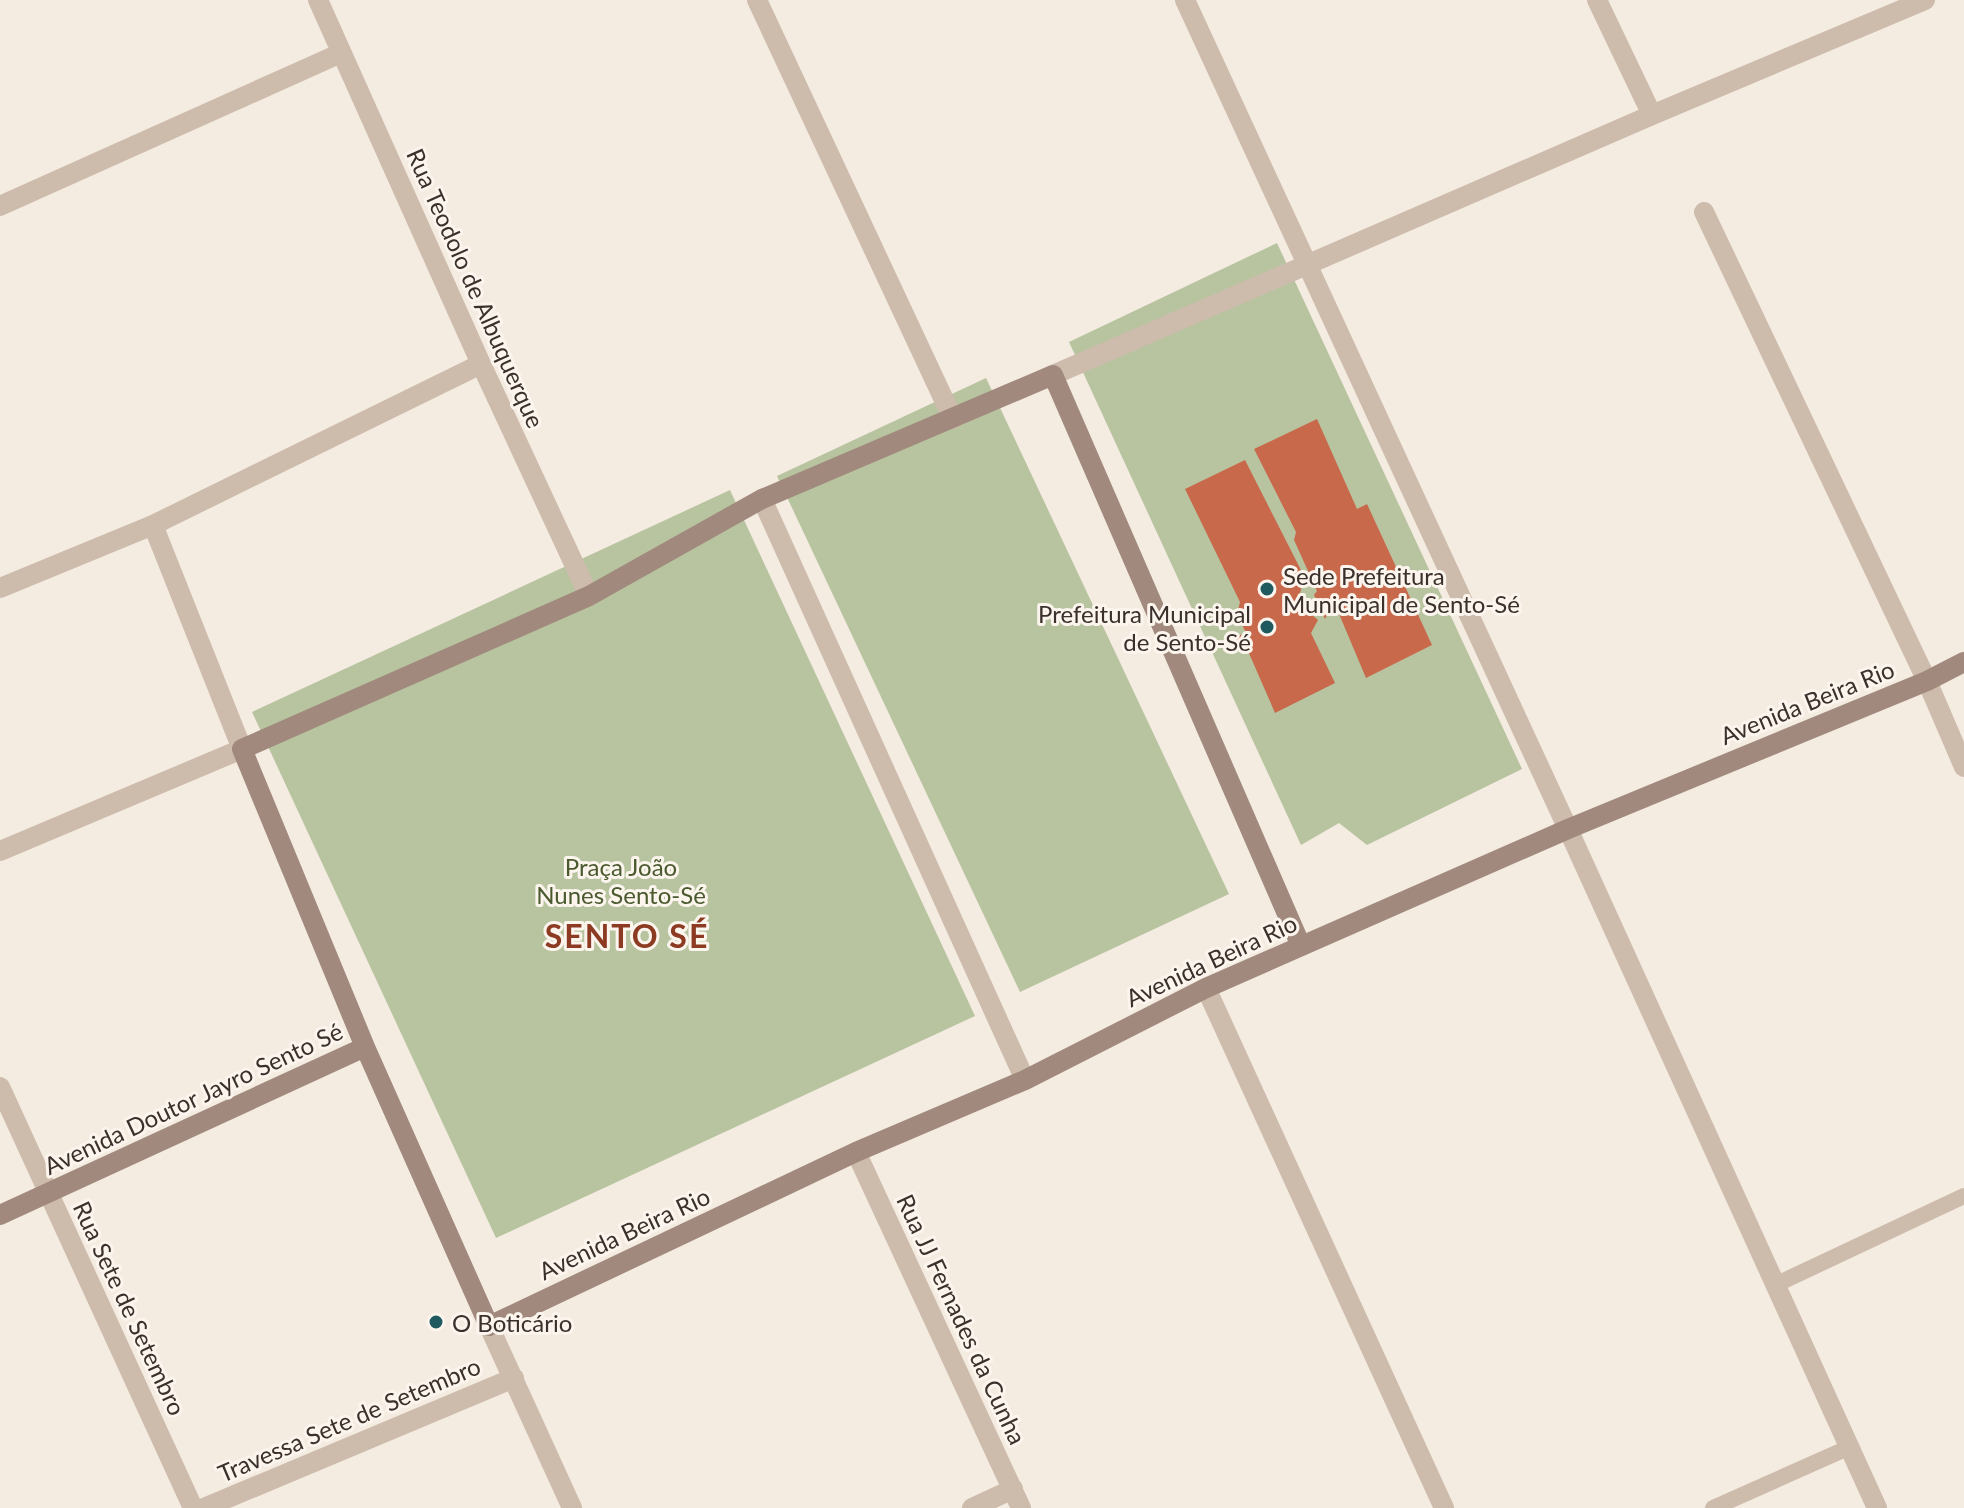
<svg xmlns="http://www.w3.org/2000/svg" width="1964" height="1508" font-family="Lato,sans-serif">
  <rect width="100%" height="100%" fill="#f4ebe1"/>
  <path fill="#b8c4a0" d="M1277,243l245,526 -155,76 -28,-22 -38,22 -232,-503z
    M986,378l243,516 -209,98 -243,-516z
    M730,490l245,526 -479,222 -244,-526z"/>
  <path fill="#c8694b" d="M1317,419l40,90 10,-5 65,141 -66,33 -32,-76 -9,17 -11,-24 3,-4 -23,-51 2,-8 -42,-83z
    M1245,460l59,116 -6,27 20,17 -7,13 24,50 -60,30 -27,-62 -20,-12 18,-6 -9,-19 3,-12 -55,-113z"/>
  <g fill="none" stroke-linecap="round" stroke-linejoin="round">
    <path stroke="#cdbbac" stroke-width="16" d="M1777,1284l187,-88
      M1713,1508l137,-61"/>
    <path stroke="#cdbbac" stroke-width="20" d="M318,0l163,364 108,232
      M757,0l196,419
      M1185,0l383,829 309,679
      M1597,0l55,115
      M0,206l341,-153
      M1704,212l223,469 37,86
      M1053,375l599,-260 273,-115
      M762,499l263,581
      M0,588l153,-63 328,-161
      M0,851l242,-102 -89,-224
      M1206,988l238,520
      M0,1087l193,421
      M856,1152l165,356
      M489,1326l83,182
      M204,1508l310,-130
      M972,1508l41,-19"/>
    <path stroke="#a18a7d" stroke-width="20" d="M1301,946l-248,-571 -291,124 -173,97 -347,153 123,298 124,279 367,-174 169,-72 181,-92 362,-159 359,-148 37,-19
      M0,1215l365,-168"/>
  </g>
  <g fill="#1f5a5e" stroke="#fbf5ee" stroke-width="3">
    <circle cx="1267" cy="589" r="8"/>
    <circle cx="1267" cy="627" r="8"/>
    <circle cx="436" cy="1322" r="8"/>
  </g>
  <g text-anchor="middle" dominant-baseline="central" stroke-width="6" stroke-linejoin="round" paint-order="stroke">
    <g font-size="24" fill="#3b302b" stroke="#fbf5ee">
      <text transform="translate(476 288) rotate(66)">Rua Teodolo de Albuquerque</text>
      <text transform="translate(1807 702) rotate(-22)">Avenida Beira Rio</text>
      <text transform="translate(1211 960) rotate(-25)">Avenida Beira Rio</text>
      <text transform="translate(193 1098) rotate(-25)">Avenida Doutor Jayro Sento Sé</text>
      <text transform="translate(624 1233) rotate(-25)">Avenida Beira Rio</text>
      <text transform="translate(130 1308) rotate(65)">Rua Sete de Setembro</text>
      <text transform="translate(962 1319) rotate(65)">Rua JJ Fernades da Cunha</text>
      <text transform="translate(349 1419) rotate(-23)">Travessa Sete de Setembro</text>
    </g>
    <g font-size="24" fill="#3b302b" stroke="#fbf5ee" text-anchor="start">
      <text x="1283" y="575">Sede Prefeitura<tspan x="1283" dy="28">Municipal de Sento-Sé</tspan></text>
      <text x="1251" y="613" text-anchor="end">Prefeitura Municipal<tspan x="1251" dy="28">de Sento-Sé</tspan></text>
      <text x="452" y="1322">O Boticário</text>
    </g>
    <g font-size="24" fill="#4a5a2e" stroke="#fbf5ee">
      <text x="621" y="866">Praça João<tspan x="621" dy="28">Nunes Sento-Sé</tspan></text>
    </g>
    <g font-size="32" font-weight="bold" letter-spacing="2" fill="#8c3b22" stroke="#fbf5ee">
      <text x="627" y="935">SENTO SÉ</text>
    </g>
  </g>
</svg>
